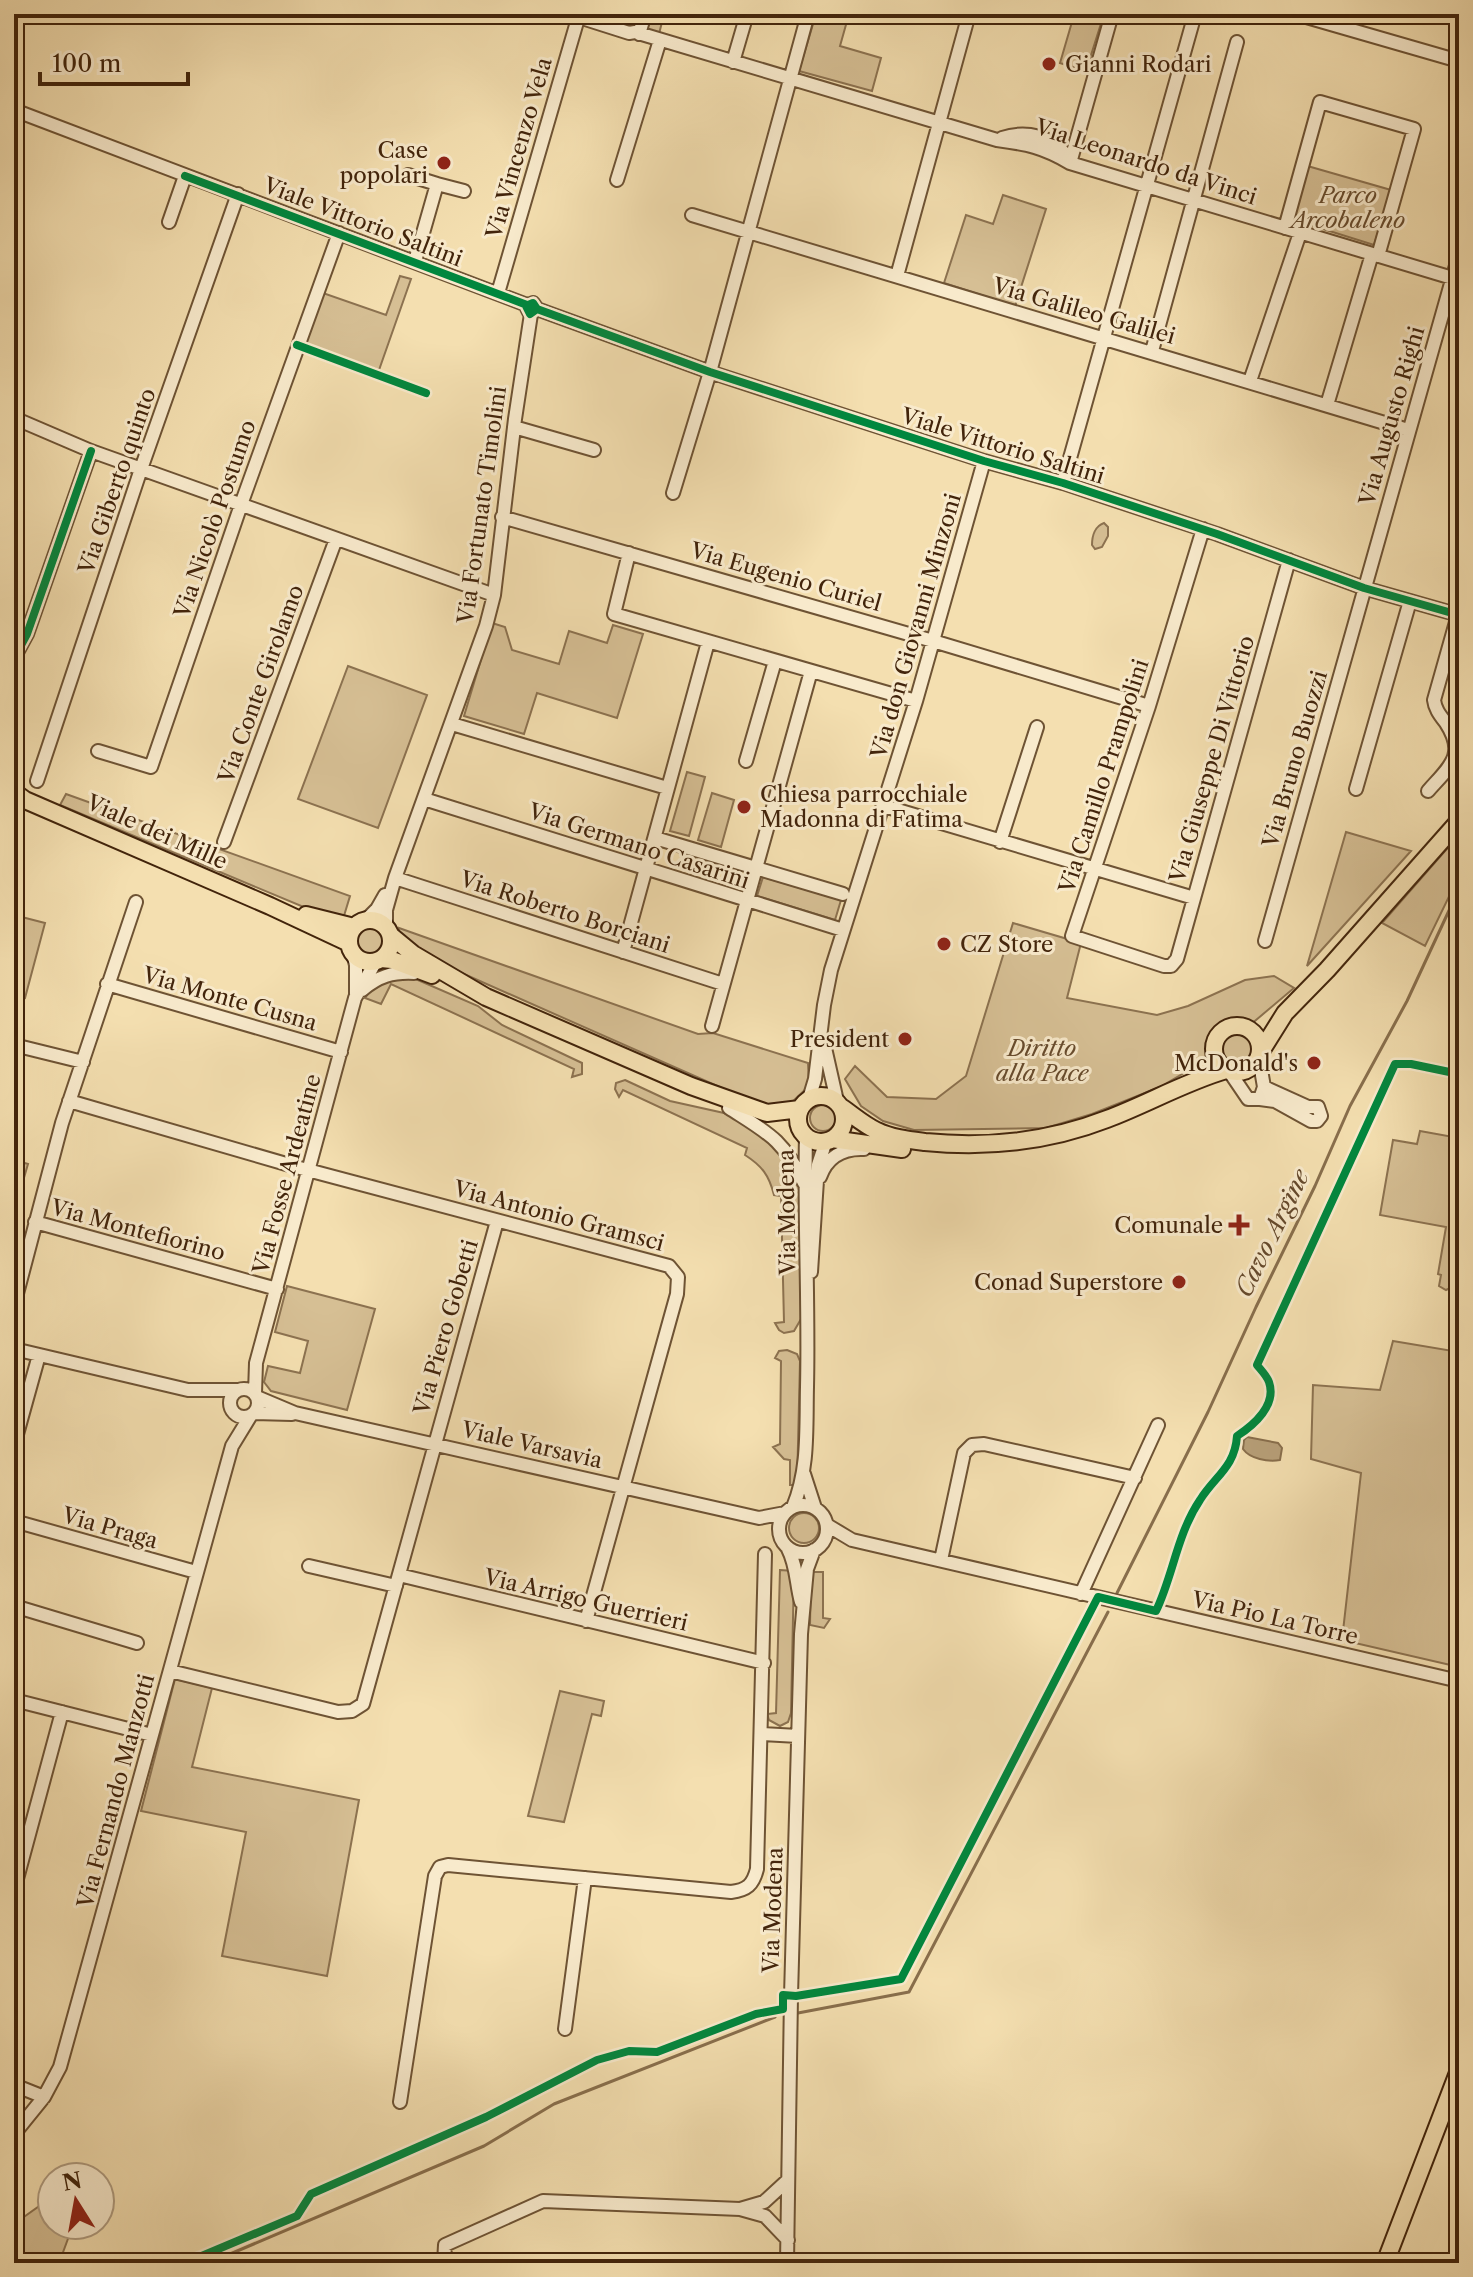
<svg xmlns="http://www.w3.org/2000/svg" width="1473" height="2277" font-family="'Libre Caslon Text',serif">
  <rect width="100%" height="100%" fill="#f4dfb0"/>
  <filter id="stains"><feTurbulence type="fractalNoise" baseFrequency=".0025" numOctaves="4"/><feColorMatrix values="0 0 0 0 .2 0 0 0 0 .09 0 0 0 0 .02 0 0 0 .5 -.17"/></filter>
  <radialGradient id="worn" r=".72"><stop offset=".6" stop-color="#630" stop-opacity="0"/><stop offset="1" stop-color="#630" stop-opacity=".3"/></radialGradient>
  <path fill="#d6bf94" stroke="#8c7250" stroke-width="2" d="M593,14h71l-5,20z
    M816,14h33l-9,32 41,12 -9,33 -73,-20z
    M1072,14h32l-18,57 -26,-8 14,-48z
    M1304,165l87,25 -17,55 -86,-27z
    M1003,195l43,14 -31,97 -71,-23 22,-68 27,9z
    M400,276l11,3 -32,91 -74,-26 18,-51 63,22z
    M1104,523l4,4v9l-6,11 -7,2 -3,-4c0,-9 3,-19 12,-22z
    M492,623l13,4 7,23 47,14 10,-33 38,12 6,-18 30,9 -26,84 -80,-25 -13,41 -60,-18z
    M348,666l79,29 -49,133 -80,-29z
    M687,772l18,5 -16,59 -19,-5z
    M712,793l22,7 -13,47 -23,-7z
    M66,794l284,102 -7,23 -25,-6 -258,-108z
    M1346,832l65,19 -104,115z
    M1459,835v41l-34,70 -43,-23z
    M763,877l78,23 -6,20 -78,-24z
    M14,915l31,8 -20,75 -11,-3z
    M1013,923l68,20 -14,55 90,17 31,-9 57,-26 29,-4 20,12 -51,43 12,15c-3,26 -24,29 -37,7l-58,34 -68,27 -46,14 -132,2 -31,-9 -22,-15 -16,-27 10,-13 32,31 49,2 30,-23z
    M357 941a13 13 0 1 1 26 0a13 13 0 1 1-26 0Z
    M399,928l299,106 15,-1 95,30 1,23 -18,17 -24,5 -330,-146 -38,-24z
    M411,977l67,29 24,19 80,38v11l-10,3 2,-8 -183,-85 -10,20 -16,-6c14,-21 22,-19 46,-21z
    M625,1080l45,21 54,12 31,15 37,38 8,24 1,129 -7,12 -10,2 -5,-3 -4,-7 9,-1 -3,-126 -7,-1c-5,-20 -12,-29 -29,-40l2,-7 -124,-58 -4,7 -4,-8 1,-6z
    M810 1118a13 13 0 1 1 26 0a13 13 0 1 1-26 0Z
    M1420,1131l39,7v163l-9,-13 -4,2 -7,-4 2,-11 -3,-1 8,-47 -66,-12 13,-75 24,4z
    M14,1160l14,4 -11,38 -3,-1z
    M287,1286l88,23 -28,101 -76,-19 -7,-9 4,-16 32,7 8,-32 -33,-9z
    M1393,1341l66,11v315l-117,-27 19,-167 -50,-14 2,-74 67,5z
    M787,1350l10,4 3,7 -3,124h-7v-25l-6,-1 -11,-12 7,-3 1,-83 -6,-3 4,-7z
    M789 1528a15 15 0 1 1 30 0a15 15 0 1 1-30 0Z
    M780,1570l14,1 -3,142 -3,9 -8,4 -11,-6 -2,-6 9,-1z
    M811,1572h12v46l7,1 -6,9 -14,-3z
    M175,1679l37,9 -20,79 167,33 -32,176 -105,-20 24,-124 -105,-21z
    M560,1691l44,10 -3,15 -9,-2 -28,108 -36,-6z
    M52,2197v28h21l-11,30 -20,8h-28v-39z"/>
  <path fill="#b79f78" stroke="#886e4c" stroke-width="2" d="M1247,1437l31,6 4,5 -2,12c-12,2 -30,-1 -37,-11l1,-9z"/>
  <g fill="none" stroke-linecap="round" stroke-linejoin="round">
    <path stroke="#886e4c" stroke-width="3" d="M1117,1593l91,-181 48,-105 59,-121 35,-80 57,-105 52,-112
      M798,2013l111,-21 199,-380
      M209,2263l275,-117 70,-42 221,-87"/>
    <g stroke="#6e5334" stroke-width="16">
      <path id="minor" d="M577,14l8,5 44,14 6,-1 362,108c30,4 46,7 73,23l389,117
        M1296,14l163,47
        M639,34l6,-20
        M733,62l14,-48
        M14,110l513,195
        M1002,138c24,-8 50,-2 65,18
        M1070,163l42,-149
        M408,175l29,9 -22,77
        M617,180l43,-140
        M437,184l27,7
        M692,215l716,215
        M169,222l16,-46
        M1285,228l35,-126 94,27 -36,127
        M897,276l72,-262
        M498,293l81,-278
        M537,309l-7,5 -4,-8 7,-3 4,6 173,63 274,89 79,22 154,51 147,54 95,27
        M1152,351l85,-309
        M1250,381l50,-148
        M1327,405l45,-151
        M14,418l77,33 403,144
        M514,427l80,23
        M1063,483l132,-469
        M673,493l37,-121 98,-358
        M502,517l431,124 216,65
        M1203,529l-54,177 -77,230 92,30h7l6,-7 112,-399
        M629,553l-15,61 302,87
        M14,658l13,-24 64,-183
        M452,724l215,64
        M98,751l53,16 92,-268 96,-266
        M746,761l29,-100
        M37,781l104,-312 97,-275
        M1356,789l54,-188
        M1428,791c21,-24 39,-36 18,-68 -6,-8 -11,-14 -12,-23l24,-85
        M424,799l419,131
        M884,806l310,92
        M655,838l188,56
        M224,842l112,-303
        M1000,842l37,-115
        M395,878l328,106
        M365,921l12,-12 8,-14
        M386,928v-18l9,-32 91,-252 8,-31 21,-176 16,-105
        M1265,941l194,-686
        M623,952l85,-310
        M353,953l3,12v29
        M107,984l234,68
        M362,990c17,-14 30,-18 52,-17
        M712,1026l99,-355
        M823,1039l14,62
        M14,1045l69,17
        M1229,1071l19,28h12l4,-12 -5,-29
        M809,1099l6,-20 9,-74 7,-35 85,-269 68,-240
        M1260,1099l15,2 36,20h6l4,-5 -3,-9h-10l-44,-20
        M69,1101l231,67 369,98 9,11 -1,17 -91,327
        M729,1108c39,25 54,31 75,75
        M820,1177c7,-20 23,-29 44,-28
        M35,1222l242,67
        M811,1272l7,-107 8,-24
        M14,1305l48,-182 74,-221
        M14,1349l174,41h49
        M230 1403a14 14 0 1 1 28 0a14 14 0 1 1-28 0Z
        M255,1393l1,-30 99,-365 21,-37
        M257,1397l38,16 464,105 26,-5
        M254,1413l38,1
        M14,1445l25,-90
        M804,1474l11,34
        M779 1529a24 24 0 1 1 48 0a24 24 0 1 1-48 0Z
        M793,1507c16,-38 13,-79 14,-120 2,-84 -3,-167 -1,-251
        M14,1521l182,51
        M827,1525l25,15 607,141
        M788,1549c9,17 8,35 13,53
        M941,1560l23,-107 8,-8 12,-1 151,34
        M309,1566l87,20
        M399,1575l365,88
        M1081,1594l77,-169
        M14,1606l123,37
        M170,1671l168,41 14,-1 11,-7 134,-483
        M14,1700l138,35
        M762,1734l36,2
        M14,1890l48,-178
        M565,2029l20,-151
        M14,2085l30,12
        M400,2102l35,-226 5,-9 8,-2 283,27c16,-2 22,-7 26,-23l8,-315
        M14,2134l30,-37 16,-30 172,-621 19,-31
        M740,2209l24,-7 24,-22
        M444,2263l1,-18 98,-44 197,8 25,7 23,24
        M787,2263l4,-267 10,-362 6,-65 7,-19"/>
    </g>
    <g stroke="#42240b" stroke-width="20">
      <path id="major" d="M14,792l11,8 245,106 79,37
        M306,915l48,12
        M349 941a21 21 0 1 1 42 0a21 21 0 1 1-42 0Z
        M390,935l23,19 73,43 205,89 76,27 33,-4
        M381,959l11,1 40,15
        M1214 1049a23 23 0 1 1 46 0a23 23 0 1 1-46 0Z
        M1260,1053l25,-40 42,-43 132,-149
        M798 1119a23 23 0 1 1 46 0a23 23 0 1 1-46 0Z
        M841,1107c12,8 23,18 36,24 14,7 32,9 48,11 62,6 123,0 182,-23 40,-15 78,-37 119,-49
        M832,1139l70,10
        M1385,2263l74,-193"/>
    </g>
    <use href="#minor" stroke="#f8eacc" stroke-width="12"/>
    <use href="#major" stroke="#f4dfb0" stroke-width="16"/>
    <g stroke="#f8eacc" stroke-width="13">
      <path id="cycleway" d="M185,176l342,129
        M537,309l-7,5 -4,-8 7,-3 4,6 173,63 274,89 79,22 154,51 147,54 95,27
        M297,345l129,48
        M14,658l13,-24 64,-183
        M185,2263l112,-47 14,-22 175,-77 111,-57 32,-9 28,1 99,-38 27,-5v-14l13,1 105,-17 197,-382 58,14c17,-35 21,-77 44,-111 15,-24 35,-33 37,-64 17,-11 40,-31 32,-54 -2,-6 -8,-12 -12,-17l138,-301h16l48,10"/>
    </g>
    <use href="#cycleway" stroke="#00873e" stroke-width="8"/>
  </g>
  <g fill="#8f2418" stroke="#f8eacc" stroke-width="3">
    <circle cx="1049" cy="64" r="8"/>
    <circle cx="444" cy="163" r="8"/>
    <circle cx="744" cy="807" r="8"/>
    <circle cx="944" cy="944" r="8"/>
    <circle cx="905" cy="1039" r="8"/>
    <circle cx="1314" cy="1063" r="8"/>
    <path d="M1235 1213h8v8h8v8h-8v8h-8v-8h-8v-8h8z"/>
    <circle cx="1179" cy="1282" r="8"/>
  </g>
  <g text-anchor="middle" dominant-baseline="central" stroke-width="6" stroke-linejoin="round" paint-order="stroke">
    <g font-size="22" fill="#42240b" stroke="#f8eacc" text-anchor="end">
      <text x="1065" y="64" text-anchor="start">Gianni Rodari</text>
      <text x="428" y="150">Case<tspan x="428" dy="25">popolari</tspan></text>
      <text x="760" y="794" text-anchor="start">Chiesa parrocchiale<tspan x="760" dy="25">Madonna di Fatima</tspan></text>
      <text x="960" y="944" text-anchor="start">CZ Store</text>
      <text x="889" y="1039">President</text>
      <text x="1298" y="1063">McDonald's</text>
      <text x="1223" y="1225">Comunale</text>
      <text x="1163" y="1282">Conad Superstore</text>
    </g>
    <g font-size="22" fill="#42240b" stroke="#f8eacc">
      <text transform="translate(519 148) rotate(-74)">Via Vincenzo Vela</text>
      <text transform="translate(1146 162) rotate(18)">Via Leonardo da Vinci</text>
      <text transform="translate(363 222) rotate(21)">Viale Vittorio Saltini</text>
      <text transform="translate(1084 311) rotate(16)">Via Galileo Galilei</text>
      <text transform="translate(1392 416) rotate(-74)">Via Augusto Righi</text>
      <text transform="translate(1003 446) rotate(17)">Viale Vittorio Saltini</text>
      <text transform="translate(117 481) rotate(-71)">Via Giberto quinto</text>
      <text transform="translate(482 505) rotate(-82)">Via Fortunato Timolini</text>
      <text transform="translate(215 519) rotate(-71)">Via Nicolò Postumo</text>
      <text transform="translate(786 577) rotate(16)">Via Eugenio Curiel</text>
      <text transform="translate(916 626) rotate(-74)">Via don Giovanni Minzoni</text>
      <text transform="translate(261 684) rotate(-70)">Via Conte Girolamo</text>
      <text transform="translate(1212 759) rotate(-74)">Via Giuseppe Di Vittorio</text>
      <text transform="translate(1295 759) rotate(-74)">Via Bruno Buozzi</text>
      <text transform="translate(1104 776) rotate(-72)">Via Camillo Prampolini</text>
      <text transform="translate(157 832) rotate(24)">Viale dei Mille</text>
      <text transform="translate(639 846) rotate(18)">Via Germano Casarini</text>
      <text transform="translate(565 912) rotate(18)">Via Roberto Borciani</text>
      <text transform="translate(230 999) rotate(16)">Via Monte Cusna</text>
      <text transform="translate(287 1174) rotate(-75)">Via Fosse Ardeatine</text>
      <text transform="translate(787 1212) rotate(-91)">Via Modena</text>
      <text transform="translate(559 1216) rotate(15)">Via Antonio Gramsci</text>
      <text transform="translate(138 1230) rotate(15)">Via Montefiorino</text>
      <text transform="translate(446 1327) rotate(-74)">Via Piero Gobetti</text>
      <text transform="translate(532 1445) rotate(13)">Viale Varsavia</text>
      <text transform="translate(110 1528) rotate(16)">Via Praga</text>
      <text transform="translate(586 1600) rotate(13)">Via Arrigo Guerrieri</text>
      <text transform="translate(1275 1618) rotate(13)">Via Pio La Torre</text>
      <text transform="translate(116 1791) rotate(-75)">Via Fernando Manzotti</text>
      <text transform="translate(773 1910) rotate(-88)">Via Modena</text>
    </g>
    <g font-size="22" font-style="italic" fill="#674b2d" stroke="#f8eacc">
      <text x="1348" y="195">Parco<tspan x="1348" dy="25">Arcobaleno</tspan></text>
      <text x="1042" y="1048">Diritto<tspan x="1042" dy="25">alla Pace</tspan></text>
    </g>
    <g font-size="24" font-style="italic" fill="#65492c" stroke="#f8eacc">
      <text transform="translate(1272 1233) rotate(-64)">Cavo Argine</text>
    </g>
  </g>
  <rect width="1473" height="2277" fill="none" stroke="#f4dfb0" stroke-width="48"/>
  <rect x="16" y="16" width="1441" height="2245" fill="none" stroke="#42240b" stroke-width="4"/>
  <rect x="24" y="24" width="1425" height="2229" fill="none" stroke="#42240b" stroke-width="2"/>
  <g transform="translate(76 2201) rotate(349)"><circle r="38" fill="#f8eacc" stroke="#af9b7f" stroke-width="2"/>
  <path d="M0-6L14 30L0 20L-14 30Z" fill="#8f2418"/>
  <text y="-12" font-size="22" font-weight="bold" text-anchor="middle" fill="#42240b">N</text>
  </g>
  <path d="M40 72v12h148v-12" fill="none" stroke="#42240b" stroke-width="4"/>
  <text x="52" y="72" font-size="24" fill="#42240b" stroke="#f8eacc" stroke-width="6" paint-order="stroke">100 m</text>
  <rect width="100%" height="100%" filter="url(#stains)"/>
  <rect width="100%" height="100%" fill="url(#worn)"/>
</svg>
